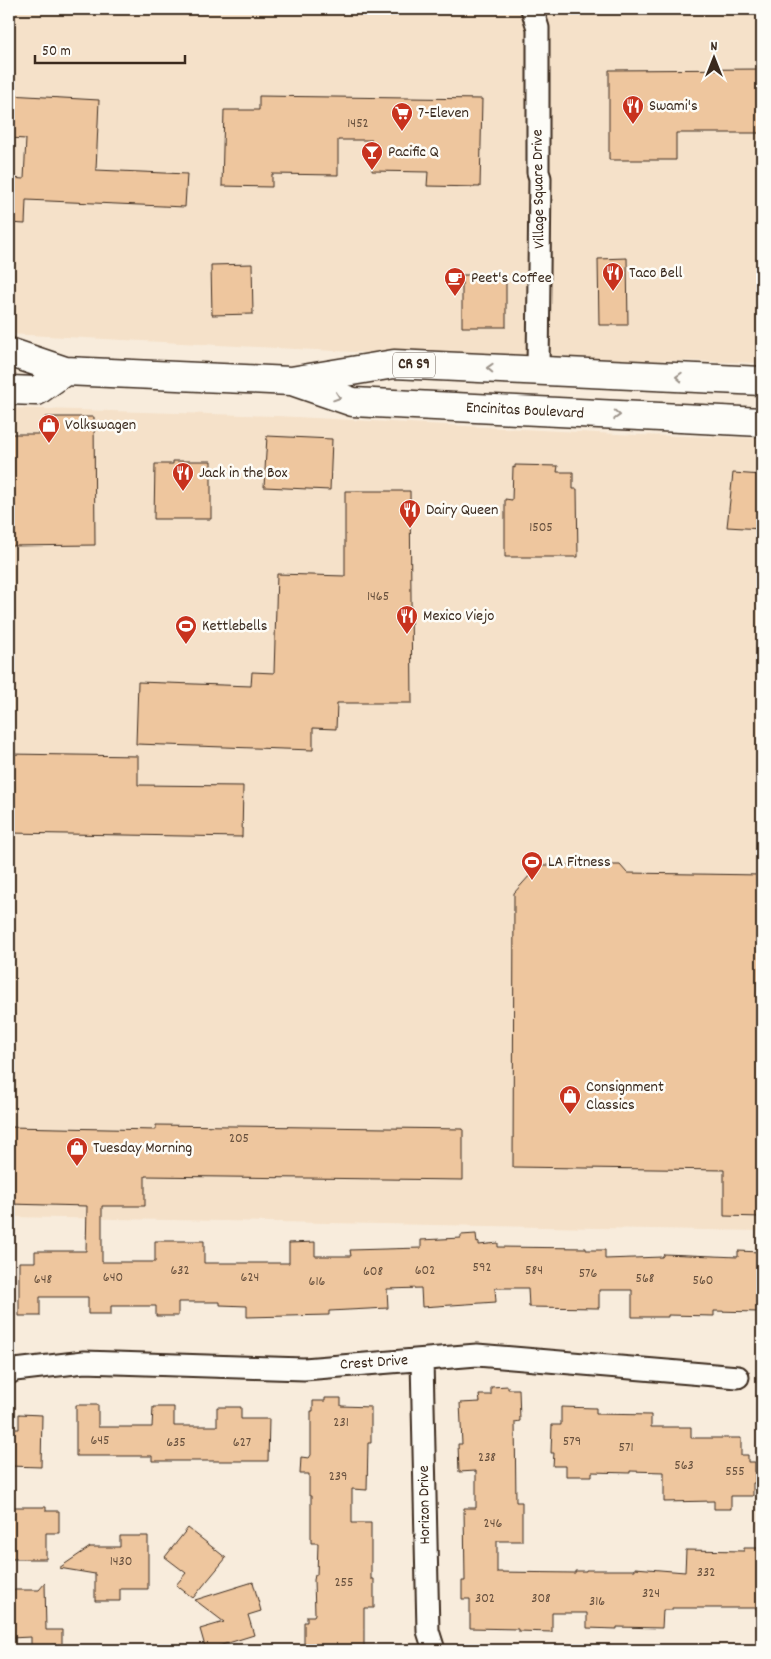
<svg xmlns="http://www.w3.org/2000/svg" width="771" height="1659" font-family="Dekko,sans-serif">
  <rect width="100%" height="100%" fill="#f8ecdc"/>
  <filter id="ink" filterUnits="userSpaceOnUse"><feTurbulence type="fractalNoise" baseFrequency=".02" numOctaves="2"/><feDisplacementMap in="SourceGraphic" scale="10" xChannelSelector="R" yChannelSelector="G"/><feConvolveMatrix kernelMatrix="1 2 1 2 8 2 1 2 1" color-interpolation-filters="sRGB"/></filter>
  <g filter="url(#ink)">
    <path fill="#f5e1c9" d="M9,9h753v354l-195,-5v-2h-136l-422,-22z
      M9,408l268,8 359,19 126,3v793l-753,-14z"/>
    <path fill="#eec69e" stroke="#3b2a1e" d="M762,69v64h-86v27h-67v-90z
      M9,95l90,5 -3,70 91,4 -2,33 -159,-7 -1,24 -16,-1v-45l15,1 2,-40 -17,-1z
      M259,96l223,3 -2,88 -53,-1 1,-14 -56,-1v-31h-34v35l-66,-1v13l-50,-1 2,-76h35z
      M627,258l1,67h-29l-1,-66z
      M252,264l1,50 -41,1 -1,-50z
      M462,275h44v52h-44z
      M45,417h49l1,128 -86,1v-112h36z
      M267,436l65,3 -2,51 -66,-3z
      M173,461h38v58h-57l1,-55h18z
      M515,465l43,1 -1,6h16v17h4l1,68h-73v-58l7,1 1,-33 2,1z
      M733,473l29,2v54l-35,-2z
      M345,491h65l2,212h-75l-1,26 -23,-1v22l-177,-6 2,-62 113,4 1,-14 22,1 3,-99 68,2z
      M9,754l129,2v29l105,1 -1,51 -233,-4z
      M539,865h81l7,8 135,2v342l-38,-1v-46l-211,-3 1,-274z
      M156,1125l307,4v51l-318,-4v30h-43v56h53v-21h49v22h85v-20l26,-1v14h36l-1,-6 71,-2v-8l40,-2v-3l15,-1 1,9 2,-1v3l19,-2v4l88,1v2h19v9l57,-2 2,-3 74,3v-6l22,1 2,1v40h-3v19l-45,-1v5l-46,-1v2h-36v-27h-33v18l-70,-1 -1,-19h-33l1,14 -74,5 -1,-19 -34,1 1,19 -59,3v4l-82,2v-11l-27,-1v-3h-42v14h-22v-10h-45v8h-23v-17h-48v19h-21v-54h16v-11h51l1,-45 -78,-2v-77l147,3z
      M508,1386v3h11l1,32 -5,1 1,80h6v39h-25v31l78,1v-2h11v-1h49v-2l50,4 1,-22 58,1v-3h18v60h-90v2h-9l-1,18 -45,-1v2l-30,-1v-15h-35v19l-34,-1v-2l-48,-1v-29h-8v-18h3l-1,-73h12v-37l-17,1 -1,-28h4l-2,-41 20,-1 -1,-7h12v-8z
      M325,1398h16v8l30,1v36h-3l-1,47 -15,-1v34h19v56h3v29h-10v41l-60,1v-28h3v-6h7l1,-2 -1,-34 1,-5h2l1,-32h-7v-47h-2v-22h-9l1,-17 8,1 2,-3v-44h2v-10h12z
      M76,1405h22v22h54l1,-20h21v19h43v-19h24v12h28l-1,42h-116v-5h-76z
      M561,1407l35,1v6l55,1v12h40v11h50v17h7v7h7v21h-2v13h-22v13h-17v-8l-50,1v-30l-34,-1v2l-38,-1v4h-26v-10h-13l1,-13h-3l1,-28h9z
      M19,1414l23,1 -1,52 -32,-1v-37h10z
      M9,1507h37v4h13v22h-13v26h-37z
      M188,1528l38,30 -33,40 -17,-13 10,-12 -21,-16z
      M120,1536h28v53h-28v12h-25v-27l-36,-6 31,-21h30z
      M253,1582l8,29 -13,4 6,20 -48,15 -6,-21 24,-7 -29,-22z
      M45,1583l1,47h16v18h-31v-11l-21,1 -1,-48h30z"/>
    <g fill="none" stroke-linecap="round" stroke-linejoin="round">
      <g stroke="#3b2a1e" stroke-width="25">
        <path id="minor" d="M532,9l6,19v144l2,6 -2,193
          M422,1360l6,271 6,19
          M9,1373l6,-3 69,-8 220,7 173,-14 261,22"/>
      </g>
      <g stroke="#3b2a1e" stroke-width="31">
        <path id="primary" d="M9,352l56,19 226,10 103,-17 368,17
          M295,382l58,20 409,20
          M9,390l28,1 28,-20"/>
      </g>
      <use href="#minor" stroke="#fdfcf7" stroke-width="21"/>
      <use href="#primary" stroke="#fdfcf7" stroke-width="28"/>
    </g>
    <defs><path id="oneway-chevron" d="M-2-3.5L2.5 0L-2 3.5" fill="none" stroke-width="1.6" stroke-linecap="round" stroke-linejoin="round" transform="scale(1.25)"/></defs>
    <g stroke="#9c938a">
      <use href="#oneway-chevron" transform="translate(490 368) rotate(-178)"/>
      <use href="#oneway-chevron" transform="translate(679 377) rotate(-177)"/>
      <use href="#oneway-chevron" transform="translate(337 397) rotate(19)"/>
      <use href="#oneway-chevron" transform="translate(617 415) rotate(3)"/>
    </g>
  </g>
  <defs>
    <g id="restaurant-pin" transform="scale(1.125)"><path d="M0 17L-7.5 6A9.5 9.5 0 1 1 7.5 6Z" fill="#c8321e" stroke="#fdfcf7"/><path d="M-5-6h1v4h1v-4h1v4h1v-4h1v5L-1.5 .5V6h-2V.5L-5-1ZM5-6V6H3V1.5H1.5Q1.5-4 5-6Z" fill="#fff"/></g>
    <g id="supermarket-pin" transform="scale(1.125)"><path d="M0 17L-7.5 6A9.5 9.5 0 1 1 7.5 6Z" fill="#c8321e" stroke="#fdfcf7"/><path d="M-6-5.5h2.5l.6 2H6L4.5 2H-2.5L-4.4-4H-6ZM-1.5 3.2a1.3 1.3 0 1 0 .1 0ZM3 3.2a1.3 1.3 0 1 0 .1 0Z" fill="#fff"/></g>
    <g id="bar-pin" transform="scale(1.125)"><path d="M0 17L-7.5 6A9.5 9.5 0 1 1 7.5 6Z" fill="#c8321e" stroke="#fdfcf7"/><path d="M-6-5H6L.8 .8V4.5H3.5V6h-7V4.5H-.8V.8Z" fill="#fff"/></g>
    <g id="cafe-pin" transform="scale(1.125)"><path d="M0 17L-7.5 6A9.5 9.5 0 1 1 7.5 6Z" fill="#c8321e" stroke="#fdfcf7"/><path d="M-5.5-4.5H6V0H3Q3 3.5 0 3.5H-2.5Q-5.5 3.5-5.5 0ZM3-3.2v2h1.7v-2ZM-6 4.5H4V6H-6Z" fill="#fff"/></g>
    <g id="shop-pin" transform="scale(1.125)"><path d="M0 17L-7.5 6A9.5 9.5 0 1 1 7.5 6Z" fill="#c8321e" stroke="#fdfcf7"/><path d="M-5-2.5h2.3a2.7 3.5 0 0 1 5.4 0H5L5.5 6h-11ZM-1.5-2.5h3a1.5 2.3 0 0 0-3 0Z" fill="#fff"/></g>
    <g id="stadium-pin" transform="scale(1.125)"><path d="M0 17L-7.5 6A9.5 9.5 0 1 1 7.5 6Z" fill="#c8321e" stroke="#fdfcf7"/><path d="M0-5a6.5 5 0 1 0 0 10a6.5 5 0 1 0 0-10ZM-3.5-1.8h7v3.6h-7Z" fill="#fff"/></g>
  </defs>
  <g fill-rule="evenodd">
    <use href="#restaurant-pin" x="633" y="106"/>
    <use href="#supermarket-pin" x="402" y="113"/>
    <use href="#bar-pin" x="372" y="152"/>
    <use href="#restaurant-pin" x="613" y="273"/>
    <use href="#cafe-pin" x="455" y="278"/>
    <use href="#shop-pin" x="49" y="425"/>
    <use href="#restaurant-pin" x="183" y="473"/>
    <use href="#restaurant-pin" x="410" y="510"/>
    <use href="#restaurant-pin" x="407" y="616"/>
    <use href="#stadium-pin" x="186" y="626"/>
    <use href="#stadium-pin" x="532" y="862"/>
    <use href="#shop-pin" x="570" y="1096"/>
    <use href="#shop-pin" x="77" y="1148"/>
  </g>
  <g text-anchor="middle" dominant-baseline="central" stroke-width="5" stroke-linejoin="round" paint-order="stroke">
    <g font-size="14" fill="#68513e">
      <text x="358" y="124">1452</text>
      <text x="541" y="528">1505</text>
      <text x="378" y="597">1465</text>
      <text x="239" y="1139">205</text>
      <text x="482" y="1268">592</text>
      <text x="180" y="1271">632</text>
      <text x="425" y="1271">602</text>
      <text x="534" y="1271">584</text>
      <text x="373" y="1272">608</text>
      <text x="588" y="1274">576</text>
      <text x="113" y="1278">640</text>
      <text x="250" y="1278">624</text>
      <text x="645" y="1279">568</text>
      <text x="43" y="1280">648</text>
      <text x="703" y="1281">560</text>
      <text x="317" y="1282">616</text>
      <text x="341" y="1423">231</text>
      <text x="100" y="1441">645</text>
      <text x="572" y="1442">579</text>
      <text x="176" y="1443">635</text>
      <text x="242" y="1443">627</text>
      <text x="626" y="1448">571</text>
      <text x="487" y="1458">238</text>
      <text x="684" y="1466">563</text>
      <text x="735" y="1472">555</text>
      <text x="338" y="1477">239</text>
      <text x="493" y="1524">246</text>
      <text x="121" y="1562">1430</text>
      <text x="706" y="1573">332</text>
      <text x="344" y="1583">255</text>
      <text x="651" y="1594">324</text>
      <text x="485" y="1599">302</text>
      <text x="541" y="1599">308</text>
      <text x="597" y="1602">316</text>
    </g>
    <rect fill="#fdfcf7" stroke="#75695f" stroke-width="1" x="393" y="352.5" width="42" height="25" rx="4"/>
    <g font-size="15" font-weight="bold" fill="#3b2a1e">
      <text x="414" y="365">CR S9</text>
    </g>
    <g font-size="16" fill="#3b2a1e" stroke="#fdfcf7" text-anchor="start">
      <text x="649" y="106">Swami's</text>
      <text x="418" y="113">7-Eleven</text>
      <text x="388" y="152">Pacific Q</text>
      <text x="629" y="273">Taco Bell</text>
      <text x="471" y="278">Peet's Coffee</text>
      <text x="65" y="425">Volkswagen</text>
      <text x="199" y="473">Jack in the Box</text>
      <text x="426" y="510">Dairy Queen</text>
      <text x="423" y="616">Mexico Viejo</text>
      <text x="202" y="626">Kettlebells</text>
      <text x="548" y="862">LA Fitness</text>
      <text x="586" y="1087">Consignment<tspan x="586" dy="18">Classics</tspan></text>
      <text x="93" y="1148">Tuesday Morning</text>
    </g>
    <g font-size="16" fill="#3b2a1e" stroke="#fdfcf7">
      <text transform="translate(539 189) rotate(-91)">Village Square Drive</text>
      <text transform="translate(525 411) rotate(3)">Encinitas Boulevard</text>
      <text transform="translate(374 1363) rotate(-4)">Crest Drive</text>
      <text transform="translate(425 1505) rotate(-91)">Horizon Drive</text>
    </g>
  </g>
  <rect width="771" height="1659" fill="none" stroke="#fdfcf7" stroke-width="30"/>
  <rect x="15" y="15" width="741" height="1629" fill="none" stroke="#3b2a1e" stroke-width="2" filter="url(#ink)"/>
  <g transform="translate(714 58)" stroke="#fdfcf7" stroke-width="4" paint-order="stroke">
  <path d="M0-4L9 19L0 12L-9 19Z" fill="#3b2a1e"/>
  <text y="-8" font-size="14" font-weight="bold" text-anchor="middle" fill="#3b2a1e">N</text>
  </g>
  <path d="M35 55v8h150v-8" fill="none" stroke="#3b2a1e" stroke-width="2.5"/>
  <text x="42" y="55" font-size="15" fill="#3b2a1e" stroke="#fdfcf7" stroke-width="4" paint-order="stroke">50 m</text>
</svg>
